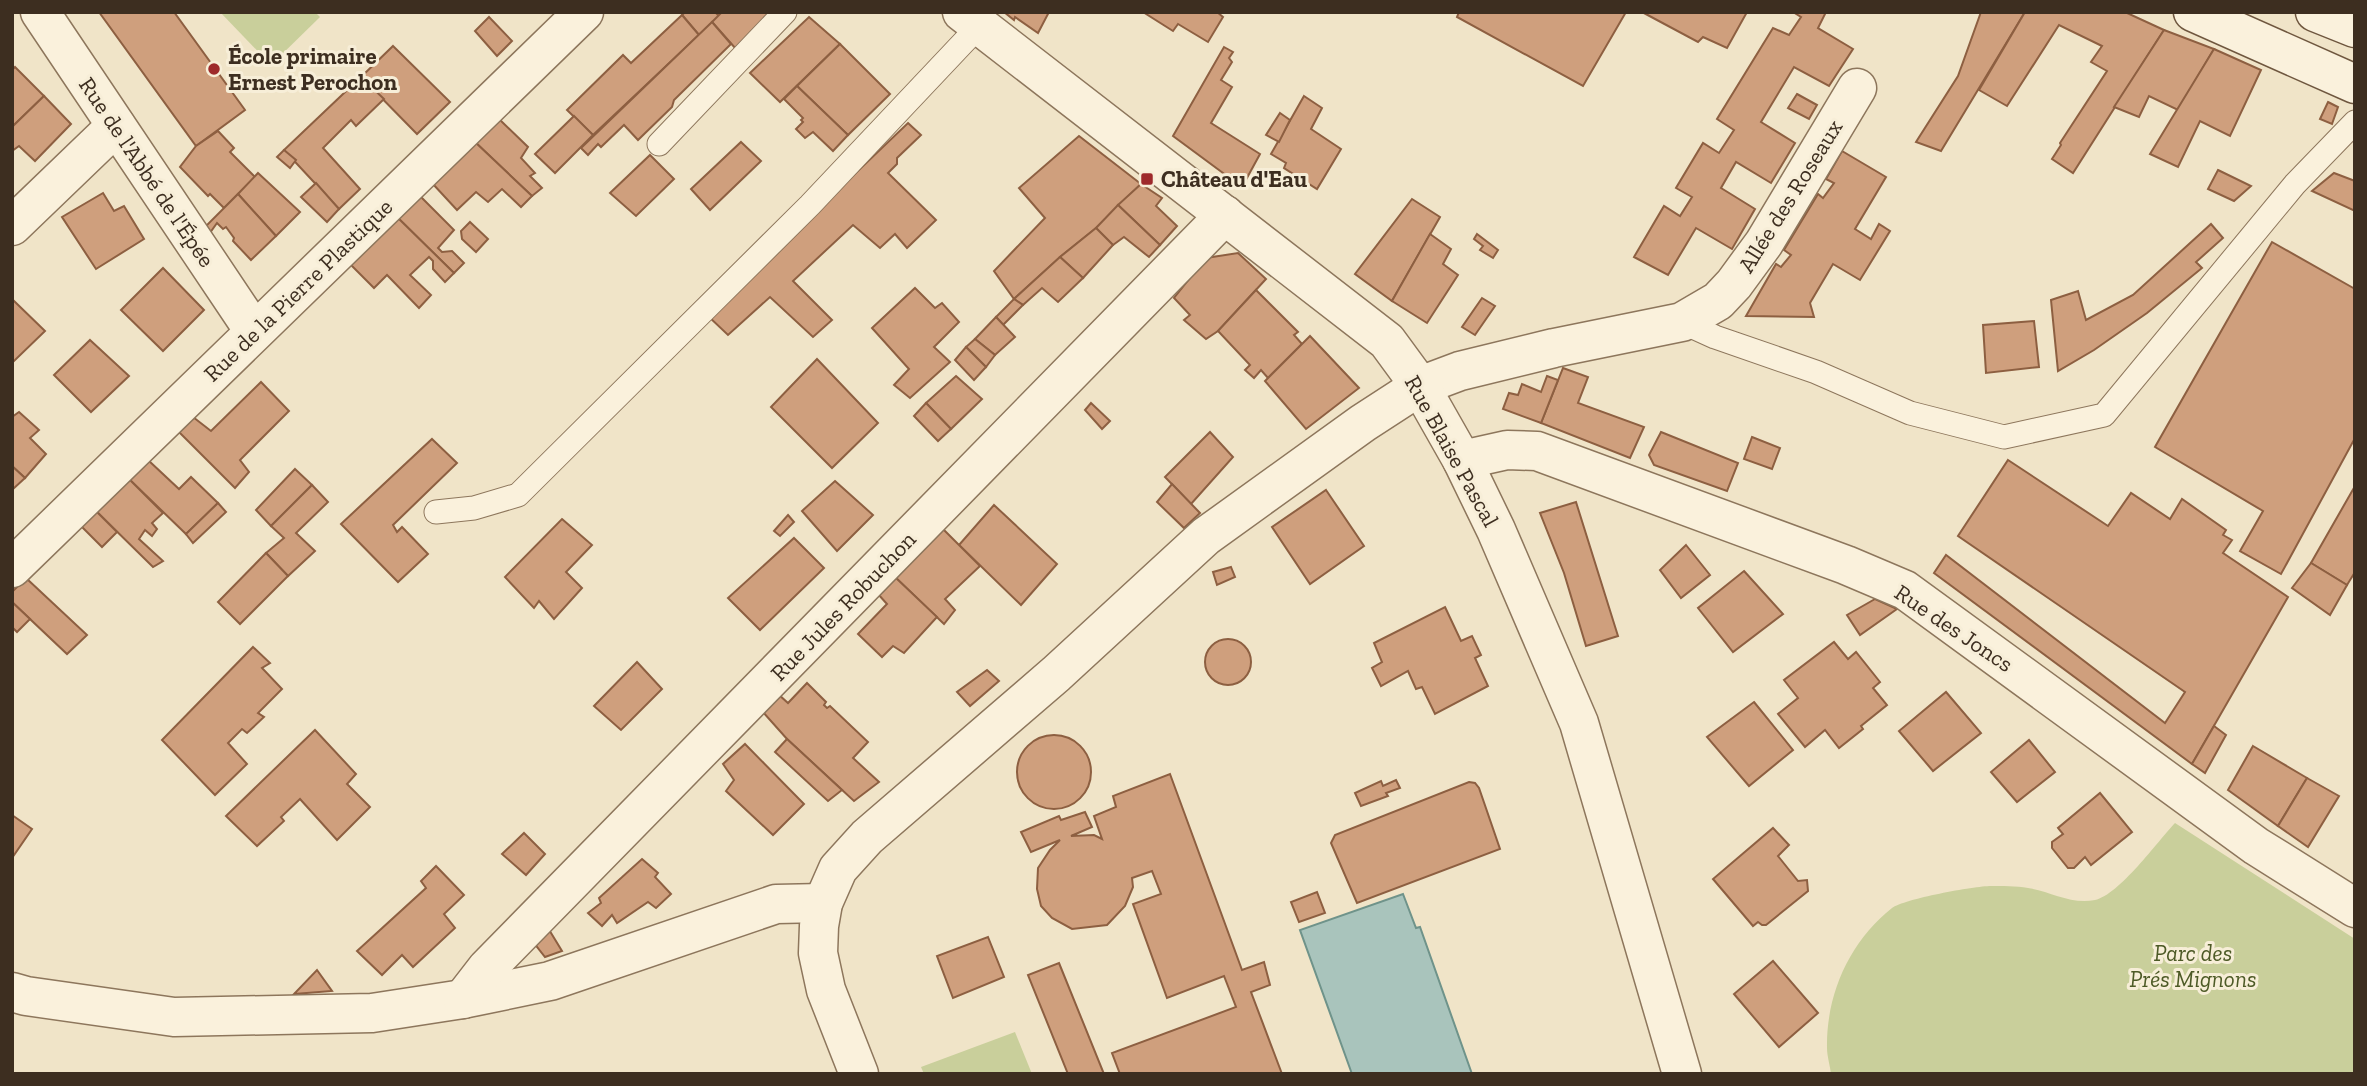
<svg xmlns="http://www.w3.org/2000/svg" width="2367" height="1086" font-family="'Zilla Slab',serif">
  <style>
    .green { fill: #c9cf9b }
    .water { fill: #a9c4bc; stroke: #6f938a; stroke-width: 2 }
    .building { fill: #cf9f7d; stroke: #8d5f41; stroke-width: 2 }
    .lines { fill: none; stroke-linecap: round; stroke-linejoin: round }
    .service-casing { stroke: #8d765c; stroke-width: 25 }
    .minor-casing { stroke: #8d765c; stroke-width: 41 }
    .tertiary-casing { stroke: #8d765c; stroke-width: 41 }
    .secondary-casing { stroke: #6f573f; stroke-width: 41 }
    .service { stroke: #faf1dc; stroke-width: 23 }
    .minor { stroke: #faf1dc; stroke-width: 38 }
    .tertiary { stroke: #faf1dc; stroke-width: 38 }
    .secondary { stroke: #faf1dc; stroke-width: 38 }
    .poi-dot { fill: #9e2a2b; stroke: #f7eed8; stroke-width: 2.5 }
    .labels { text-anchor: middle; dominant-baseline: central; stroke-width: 6; stroke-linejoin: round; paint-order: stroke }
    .poi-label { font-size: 23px; font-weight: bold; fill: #3d2e20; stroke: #f7eed8; text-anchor: start }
    .street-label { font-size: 23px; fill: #3d2e20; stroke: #f7eed8 }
    .park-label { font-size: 23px; font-style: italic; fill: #4d5a26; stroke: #f7eed8 }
  </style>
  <rect width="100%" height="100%" fill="#f0e4c8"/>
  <g class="green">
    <path d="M220,12H315L320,17L271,65Z"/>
    <path d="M2175,823L2355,939V1074H1831C1830,1065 1827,1056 1827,1048C1826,994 1850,941 1892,908C1904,899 1974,886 1991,886C2002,886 2016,886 2028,888C2050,891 2071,905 2095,900C2119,895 2158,841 2175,823Z"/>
    <path d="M1015,1032L1032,1074H924L921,1067Z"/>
  </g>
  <path class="water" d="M1403,894L1416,928L1420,927L1472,1074H1352L1300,930Z"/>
  <g class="building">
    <path d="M99,12H174L245,110L196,146Z"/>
    <path d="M685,12H715L719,16L699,35L682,15Z"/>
    <path d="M722,12H769L772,15L736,49L712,22Z"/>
    <path d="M1004,12H1049L1038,33L1015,17L1014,20Z"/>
    <path d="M1143,12H1217L1223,17L1208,42L1178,24L1173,31Z"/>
    <path d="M1459,12H1626L1583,86L1457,17Z"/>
    <path d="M1642,12H1747L1727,48L1703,37L1698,42Z"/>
    <path d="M1793,12H1826L1818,28L1853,49L1829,86L1794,67L1761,122L1795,143L1771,183L1736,162L1721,188L1755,209L1732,249L1696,228L1668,275L1634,257L1664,206L1680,216L1692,197L1676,188L1703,143L1719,153L1734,130L1717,119L1773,28L1789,35L1801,17Z"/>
    <path d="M1981,12H2025L1941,151L1916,142L1958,76Z"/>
    <path d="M2025,12H2125L2164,30L2073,173L2052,159L2061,145L2060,143L2107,71L2091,62L2102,46L2059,25L2007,106L1979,90Z"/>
    <path d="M682,15L699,35L593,135L567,110L623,55L631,63Z"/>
    <path d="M489,17L512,41L497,56L475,31Z"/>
    <path d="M809,17L840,44L780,102L750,73Z"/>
    <path d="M712,22L731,44L674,100L672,107L638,140L624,125L601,147L598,144L588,155L581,148Z"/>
    <path d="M2164,30L2214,49L2178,110L2149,96L2139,117L2114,107Z"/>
    <path d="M840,44L890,94L848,135L797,86Z"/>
    <path d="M393,46L450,102L417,134L361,77Z"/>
    <path d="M1224,47L1233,52L1229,58L1232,62L1221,80L1232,87L1211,123L1260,154L1242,187L1173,136Z"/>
    <path d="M2214,49L2261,70L2230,136L2200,121L2178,167L2150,154Z"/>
    <path d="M15,67L44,96L12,127V70Z"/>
    <path d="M361,77L384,99L356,126L351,120L323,148L360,189L339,209L284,150Z"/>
    <path d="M797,86L848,135L833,151L813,132L805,138L796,129L803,122L801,120L803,118L784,99Z"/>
    <path d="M1797,94L1817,105L1809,119L1788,108Z"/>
    <path d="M44,96L71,124L35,161L19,146L12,151V127Z"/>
    <path d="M1304,96L1322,108L1311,129L1341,149L1317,189L1284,168L1286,163L1271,154Z"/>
    <path d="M2328,102L2338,107L2332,124L2320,119Z"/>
    <path d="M1280,113L1290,120L1279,142L1266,135Z"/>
    <path d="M574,116L593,135L555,173L535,154Z"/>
    <path d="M498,118L528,147L521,158L535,173L530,176L542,188L532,196L475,142Z"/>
    <path d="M908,123L921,135L897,158V164L888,173L936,220L907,248L895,234L880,248L853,225L793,281L832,320L813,337L770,297L728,335L707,315Z"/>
    <path d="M218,131L234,148L230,152L255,177L224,208L210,194L208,196L180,167L196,146Z"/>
    <path d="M1079,136L1141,184L1096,228L1060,257L1014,299L994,271L1045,218L1019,188Z"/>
    <path d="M475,142L532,196L521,207L502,189L488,202L476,192L457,210L432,183Z"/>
    <path d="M741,142L761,161L710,210L691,189Z"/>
    <path d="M284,150L296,160L290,168L277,157Z"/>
    <path d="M1842,151L1886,177L1855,229L1871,239L1879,224L1890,231L1860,280L1833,264L1810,303L1814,317L1746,316L1776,264L1781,267L1791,255L1784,250L1818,194L1823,198L1834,183L1826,179Z"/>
    <path d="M650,155L674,179L636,216L610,193Z"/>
    <path d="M2218,170L2251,186L2234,201L2208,189Z"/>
    <path d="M258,173L300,212L276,236L238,194Z"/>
    <path d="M2334,173L2355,181V211L2312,191Z"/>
    <path d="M316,183L339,209L327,222L301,197Z"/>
    <path d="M1141,184L1162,198L1156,206L1177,226L1160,245L1118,205Z"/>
    <path d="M103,193L114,211L124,206L144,239L96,269L62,217Z"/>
    <path d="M238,194L276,236L251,260L233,241L234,238L226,227L223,229L217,223L207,237L202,230Z"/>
    <path d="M419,195L454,230L438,248L442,252L452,251L464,263L454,273L397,217Z"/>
    <path d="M1412,199L1440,217L1392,301L1355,274Z"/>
    <path d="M1118,205L1160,245L1149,257L1124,237L1113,245L1096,228Z"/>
    <path d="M397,217L454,273L445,282L433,269V261L429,257L410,275L431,295L419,308L387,275L374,288L350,264Z"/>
    <path d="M470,222L488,239L476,252L462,239L461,231Z"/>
    <path d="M2211,224L2223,238L2196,262L2202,268L2147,313L2094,350L2058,371L2051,300L2078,291L2086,320L2133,295Z"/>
    <path d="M1096,228L1113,245L1083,278L1060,257Z"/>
    <path d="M1430,234L1451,249L1443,264L1458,275L1427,323L1392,301Z"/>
    <path d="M1477,234L1498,250L1493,258L1480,250L1483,246L1474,239Z"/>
    <path d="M2272,242L2355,289V438L2281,574L2240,551L2263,511L2155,447Z"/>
    <path d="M1238,253L1266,279L1218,331L1206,339L1184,320L1190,315L1174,298L1206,258Z"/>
    <path d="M1060,257L1083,278L1058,302L1042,288L1023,305L1014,299Z"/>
    <path d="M163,268L204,310L163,351L121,310Z"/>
    <path d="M915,288L935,308L942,303L959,322L934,347L950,362L910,398L894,385L909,369L872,328Z"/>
    <path d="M1256,290L1298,332L1294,335L1302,344L1268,378L1261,370L1254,378L1245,370L1250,365L1218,331Z"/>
    <path d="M1482,298L1495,306L1475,335L1462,327Z"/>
    <path d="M12,299L45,331L12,363Z"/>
    <path d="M1014,299L1023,305L1003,325L996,317Z"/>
    <path d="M996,317L1015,337L995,355L975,339Z"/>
    <path d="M2034,321L2039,367L1986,373L1983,325Z"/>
    <path d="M1310,336L1359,388L1306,429L1265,381Z"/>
    <path d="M975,339L995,355L986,367L966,347Z"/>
    <path d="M90,340L129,376L91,412L54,375Z"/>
    <path d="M966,347L986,367L974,380L955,360Z"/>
    <path d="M817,359L878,423L832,468L771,407Z"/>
    <path d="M1563,368L1588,377L1578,403L1644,427L1630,458L1541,423Z"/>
    <path d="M956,376L982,399L951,429L926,403Z"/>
    <path d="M1547,376L1558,380L1541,423L1503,409L1509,393L1518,395L1522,384L1541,392Z"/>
    <path d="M261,382L289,411L240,460L249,472L235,488L178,431L193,417L211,431Z"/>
    <path d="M926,403L951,429L938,441L914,416Z"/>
    <path d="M1091,403L1110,421L1102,429L1085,410Z"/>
    <path d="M19,412L39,430L30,438L46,454L25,478L12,466V417Z"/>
    <path d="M1210,432L1233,457L1191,504L1165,477Z"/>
    <path d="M1661,432L1738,463L1727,491L1654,465L1649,455Z"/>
    <path d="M1752,437L1780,448L1772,469L1744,459Z"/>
    <path d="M432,439L457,463L393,525L397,532L402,527L428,554L398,582L341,524Z"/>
    <path d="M148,460L179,489L191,477L218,503L186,534L129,479Z"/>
    <path d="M2008,460L2108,526L2131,493L2170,519L2182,499L2226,530L2223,535L2232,540L2223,553L2288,597L2192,764L1934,573L1946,555L2165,723L2185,692L1958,536Z"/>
    <path d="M12,466L25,478L12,490Z"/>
    <path d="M295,469L312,485L271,526L256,510Z"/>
    <path d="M129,479L163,513L152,523L157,529L152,536L145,530L139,539L163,561L153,567L95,510Z"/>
    <path d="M835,481L873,515L837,551L802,511Z"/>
    <path d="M1172,484L1200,513L1184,528L1157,502Z"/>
    <path d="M312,485L328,502L296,533L315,551L288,576L266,553L284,538L271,526Z"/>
    <path d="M2355,486V572L2347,585L2311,563Z"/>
    <path d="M1326,490L1364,546L1310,584L1272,527Z"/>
    <path d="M1576,502L1618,636L1586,646L1564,573L1540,513Z"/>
    <path d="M218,503L226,512L193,543L186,534Z"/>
    <path d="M994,505L1057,564L1021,605L959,545Z"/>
    <path d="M95,510L117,532L102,547L80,525Z"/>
    <path d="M788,515L794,522L780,536L774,531Z"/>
    <path d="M562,519L592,545L566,572L582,588L554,619L539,601L534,608L505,577Z"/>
    <path d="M942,528L980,566L945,599L955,610L944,624L896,578Z"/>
    <path d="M794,538L824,568L760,630L728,598Z"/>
    <path d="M1686,545L1710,575L1681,598L1660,570Z"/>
    <path d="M266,553L288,576L240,624L218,602Z"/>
    <path d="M2311,563L2347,585L2330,615L2292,588Z"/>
    <path d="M1231,567L1235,577L1217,585L1213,572Z"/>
    <path d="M1744,571L1783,614L1733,652L1698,608Z"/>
    <path d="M26,578L87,635L67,654L12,602V592Z"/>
    <path d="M896,578L937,617L904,653L893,646L882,657L858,634L887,604L878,594Z"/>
    <path d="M1875,599L1897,609L1860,635L1847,615Z"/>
    <path d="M12,602L30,619L17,632L12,627Z"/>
    <path d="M1445,607L1461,641L1472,636L1481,655L1475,658L1488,686L1435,714L1422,687L1416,689L1408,671L1381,686L1372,668L1382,662L1374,643Z"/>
    <circle cx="1228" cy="662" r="23"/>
    <path d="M1834,642L1848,659L1856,652L1880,682L1873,688L1887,705L1861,726L1863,729L1839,748L1825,730L1805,747L1778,714L1798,698L1784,680Z"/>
    <path d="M253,647L270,663L262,668L282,689L258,713L264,717L247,733L242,729L228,743L247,764L215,795L162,740Z"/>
    <path d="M637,662L662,689L621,730L594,706Z"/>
    <path d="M987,670L999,681L970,706L957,692Z"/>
    <path d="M807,683L826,702L824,705L827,708L830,706L868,742L853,758L879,782L854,801L787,739L762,711L778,694L788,703Z"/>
    <path d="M1946,692L1981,733L1933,771L1899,731Z"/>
    <path d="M1754,702L1793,750L1749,786L1707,737Z"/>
    <path d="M2214,726L2226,735L2205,773L2192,764Z"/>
    <path d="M315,730L356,774L347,784L370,807L337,840L300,799L281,817L284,821L257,846L226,816Z"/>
    <circle cx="1054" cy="772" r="37"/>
    <path d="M787,739L842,790L828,801L775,752Z"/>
    <path d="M2029,740L2055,772L2017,802L1991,772Z"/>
    <path d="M745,744L804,804L773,835L726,791L734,780L723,764Z"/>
    <path d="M2253,746L2307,778L2278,826L2228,790Z"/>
    <path d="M1170,774L1242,970L1264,962L1270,985L1251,992L1282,1074H1120L1112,1053L1236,1007L1224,976L1167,998L1133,904L1161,894L1152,871L1132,878L1133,887L1125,906L1107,925L1072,929L1052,918L1041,906L1037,889L1038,868L1050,850L1060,840L1031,852L1021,832L1059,816L1061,820L1085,812L1092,827L1071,836L1094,835L1102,839L1094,816L1116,807L1113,796Z"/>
    <path d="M2307,778L2339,796L2308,847L2278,826Z"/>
    <path d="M1396,780L1400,788L1386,793L1388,796L1361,806L1355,793L1381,781L1383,786Z"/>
    <path d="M1469,782L1475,783L1479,788L1500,849L1357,903L1331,843L1335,835Z"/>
    <path d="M2100,793L2132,832L2091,865L2085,857L2074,868H2068L2052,848V842L2063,834L2058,828Z"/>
    <path d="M12,815L32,829L12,858Z"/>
    <path d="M1773,828L1789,845L1778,856L1798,881L1807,880L1808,891L1766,925H1762L1758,922L1753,926L1713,879Z"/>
    <path d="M524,833L545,854L526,875L502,854Z"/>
    <path d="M642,859L658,873L655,877L671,894L656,908L648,902L617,923L612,915L602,926L588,913L601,903L599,898Z"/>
    <path d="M436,866L464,895L444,914L455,928L413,967L402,955L382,975L357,951L426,888L421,881Z"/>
    <path d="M1317,892L1325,913L1299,922L1291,902Z"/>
    <path d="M548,928L562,951L545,957L534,943Z"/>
    <path d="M988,937L1004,977L953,998L937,956Z"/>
    <path d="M1773,961L1818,1013L1779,1047L1734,994Z"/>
    <path d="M1059,963L1104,1074H1068L1028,975Z"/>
    <path d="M317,970L332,991L294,994Z"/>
  </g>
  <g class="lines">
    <g class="service-casing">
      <g id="service">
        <path d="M659,144L785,12"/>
        <path d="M1682,322L1715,337L1816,372L1910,413L2004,437L2104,415L2295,184L2355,122"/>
        <path d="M436,512L474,508L518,495L810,205L979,26"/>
      </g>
    </g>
    <g class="minor-casing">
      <g id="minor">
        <path d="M40,12L254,331"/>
        <path d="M12,226L116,126"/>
        <path d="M12,568L584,12"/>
        <path d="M12,992L26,996L174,1017L372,1013L463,999L550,981L776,904L823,903"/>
        <path d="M463,999L487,968L1225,215"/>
        <path d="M859,1074L826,990L818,953L819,926L823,903L838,869L867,837L1056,674L1206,536L1363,423L1420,386L1460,371L1554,348L1682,322L1718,301L1734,284L1764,243L1857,88"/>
      </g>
    </g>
    <g class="tertiary-casing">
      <g id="tertiary">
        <path d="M962,12L1387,341L1420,386L1462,460L1496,530L1579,723L1682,1074"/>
        <path d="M1462,460L1507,450L1537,451L1846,565L1905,590L2256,846L2355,908"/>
      </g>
    </g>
    <g class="secondary-casing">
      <g id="secondary">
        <path d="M2193,12L2355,84"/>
        <path d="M2315,12L2355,28"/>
      </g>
    </g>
    <use href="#service" class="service"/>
    <use href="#minor" class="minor"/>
    <use href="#tertiary" class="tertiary"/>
    <use href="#secondary" class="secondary"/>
  </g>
  <g class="poi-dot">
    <circle cx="214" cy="69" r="7"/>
    <rect x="1140" y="172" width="14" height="14" rx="3.5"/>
  </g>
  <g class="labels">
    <g class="poi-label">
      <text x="228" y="56">École primaire<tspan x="228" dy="26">Ernest Perochon</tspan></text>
      <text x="1161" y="179">Château d'Eau</text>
    </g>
    <g class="street-label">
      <text transform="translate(147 172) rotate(56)">Rue de l'Abbé de l'Épée</text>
      <text transform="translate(1790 196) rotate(-58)">Allée des Roseaux</text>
      <text transform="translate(298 290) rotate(-44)">Rue de la Pierre Plastique</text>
      <text transform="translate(1452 451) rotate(61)">Rue Blaise Pascal</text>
      <text transform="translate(843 606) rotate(-46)">Rue Jules Robuchon</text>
      <text transform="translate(1954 628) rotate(34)">Rue des Joncs</text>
    </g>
    <g class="park-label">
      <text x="2193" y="953">Parc des<tspan x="2193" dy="26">Prés Mignons</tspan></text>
    </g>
  </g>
  <rect width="2367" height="1086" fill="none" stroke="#3d2e20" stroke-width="28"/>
</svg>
